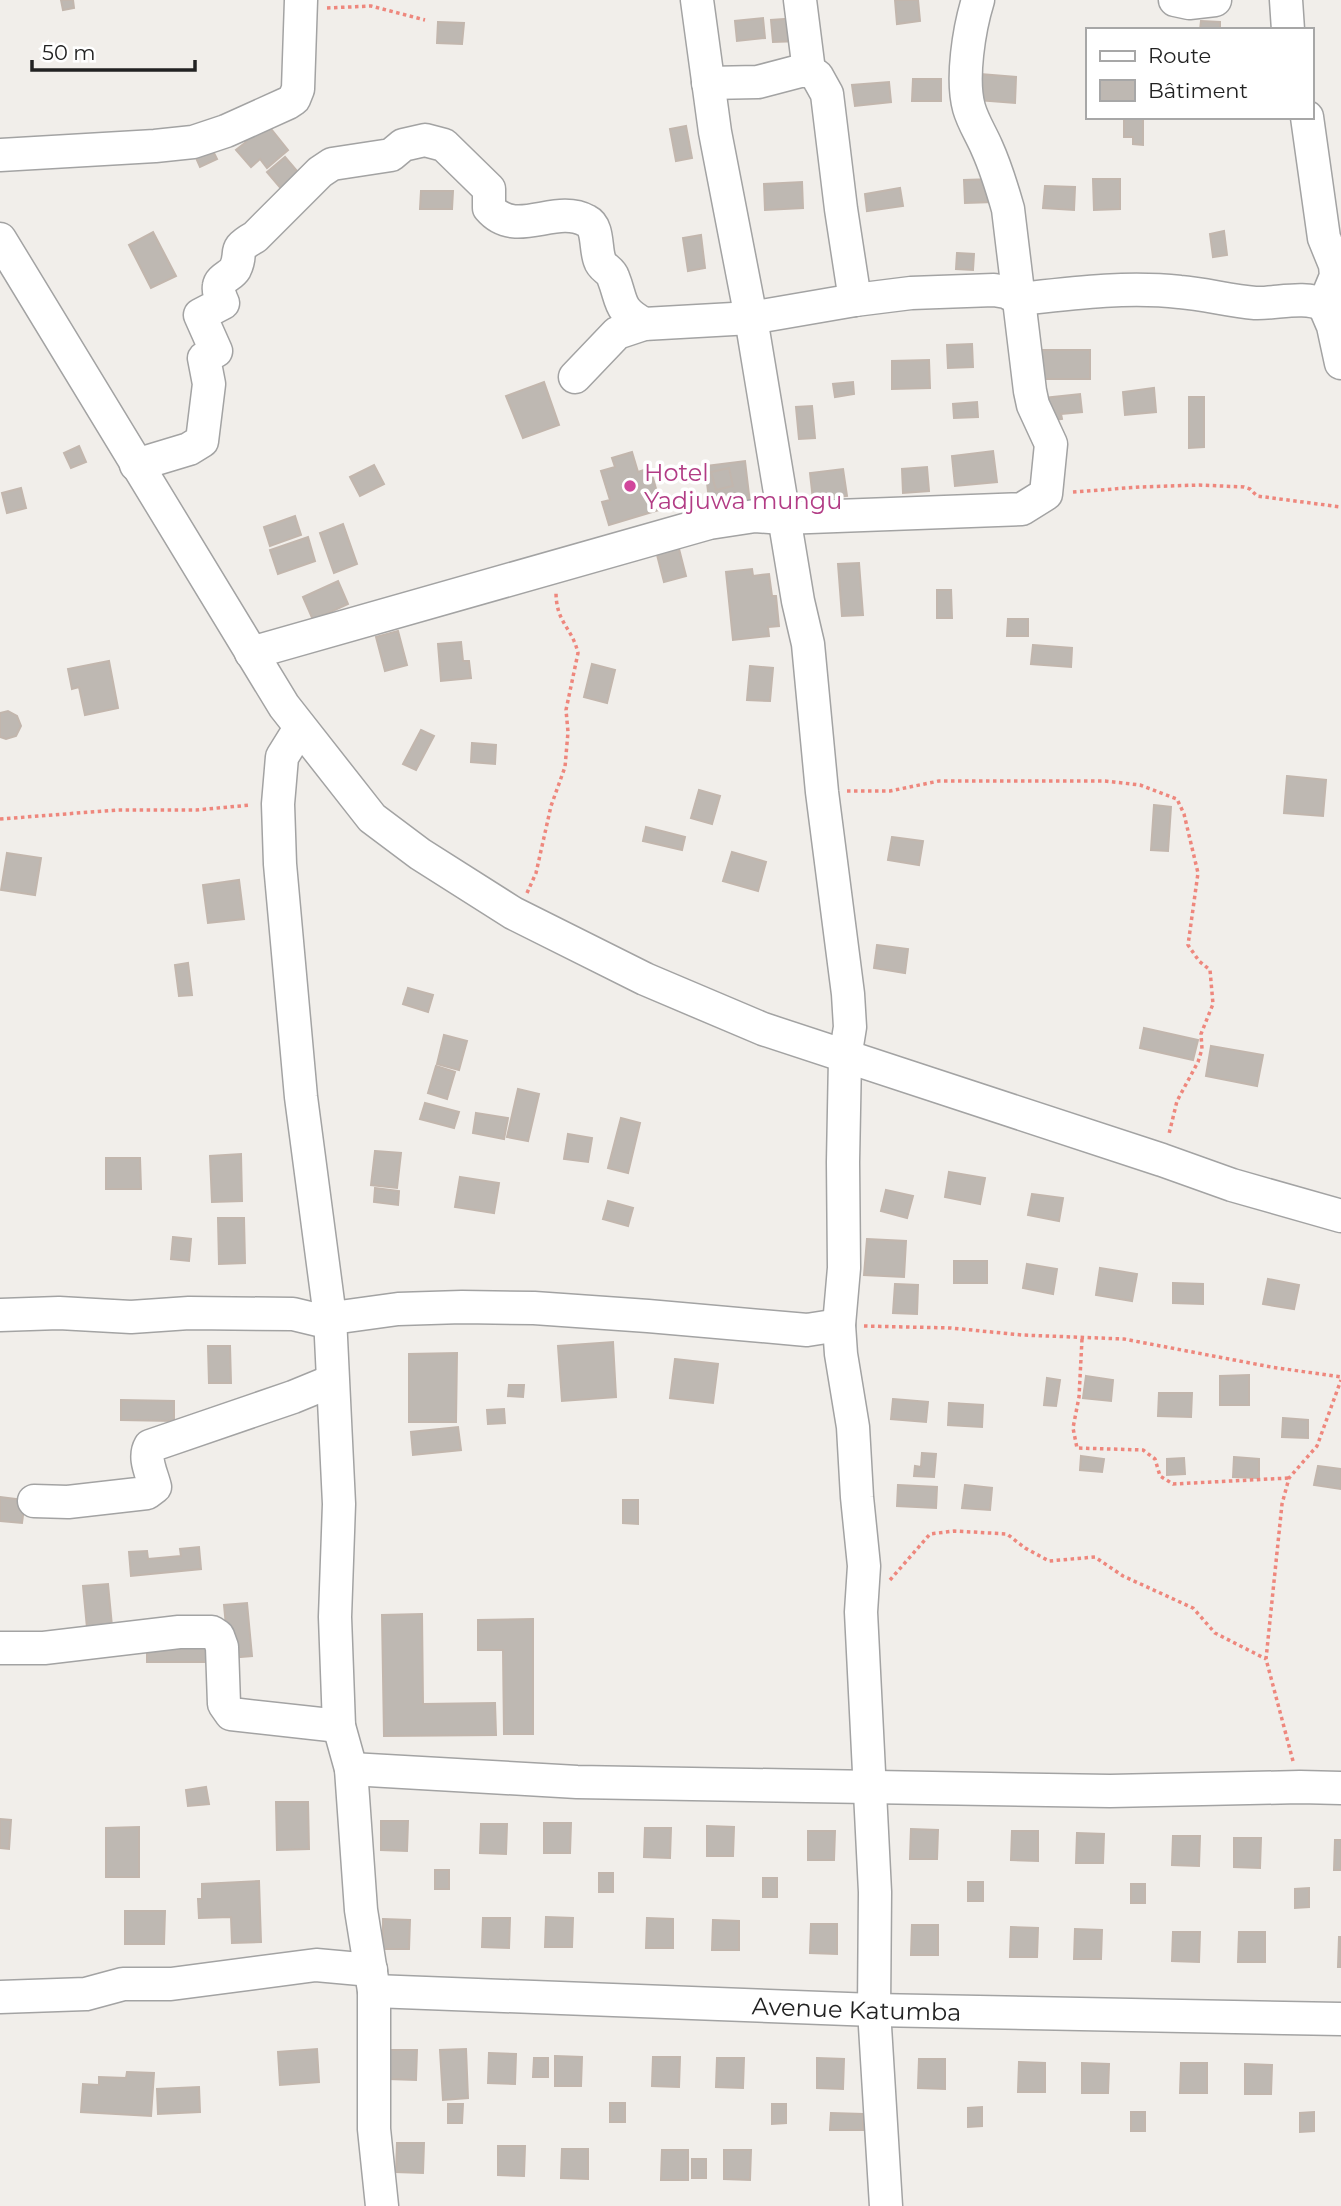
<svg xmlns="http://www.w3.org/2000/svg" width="1341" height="2206" font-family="Montserrat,sans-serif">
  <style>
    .building { fill: #beb8b2; stroke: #c2b6ad; stroke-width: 2 }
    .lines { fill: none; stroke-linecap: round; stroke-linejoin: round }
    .minor-casing { stroke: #a3a3a3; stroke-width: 35 }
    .path { stroke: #ee877d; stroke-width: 3.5; stroke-dasharray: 3.5 3.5; stroke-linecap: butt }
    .minor { stroke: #fff; stroke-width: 32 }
    .hotel-dot { fill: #d1479c; stroke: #fff; stroke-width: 2.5 }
    .labels { text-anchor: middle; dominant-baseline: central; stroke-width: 7; stroke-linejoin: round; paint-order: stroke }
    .hotel-label { font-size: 24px; fill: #b23c85; stroke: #fff; text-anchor: start }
    .street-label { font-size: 24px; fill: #222; stroke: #fff }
  </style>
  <rect width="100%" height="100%" fill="#f1eeea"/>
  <g class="building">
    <path d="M61,0H73L74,8L63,10Z"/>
    <path d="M895,0H918L920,21L897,24Z"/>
    <path d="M763,18L765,38L737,41L735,21Z"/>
    <path d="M798,18L800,41L773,42L771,20Z"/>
    <path d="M1201,21L1220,22V30H1200Z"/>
    <path d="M438,22L464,23L462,44L437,43Z"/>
    <path d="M980,74L1016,77L1015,103L978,100Z"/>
    <path d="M913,79H941V101H912Z"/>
    <path d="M889,82L891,102L855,106L852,85Z"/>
    <path d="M1124,117H1143V145L1133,144V137H1124Z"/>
    <path d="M264,120L288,150L267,168L260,159L251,167L236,150L246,142L242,138Z"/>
    <path d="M686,126L692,158L676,161L670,129Z"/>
    <path d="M209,143L217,159L200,167L193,151Z"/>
    <path d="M285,157L302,177L284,192L267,172Z"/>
    <path d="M993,179L994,202L965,203L964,180Z"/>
    <path d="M1093,179H1120V209L1094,210Z"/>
    <path d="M802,182L803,208L765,210L764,184Z"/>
    <path d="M1045,186L1075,187L1074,210L1043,208Z"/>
    <path d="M900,188L903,206L867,211L865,194Z"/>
    <path d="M421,191H453L452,209H420Z"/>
    <path d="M1224,231L1227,255L1213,257L1210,234Z"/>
    <path d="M153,232L176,276L151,288L129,245Z"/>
    <path d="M701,235L705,268L688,271L683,238Z"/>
    <path d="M957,253L974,254L973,270L956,269Z"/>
    <path d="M972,344L973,367L948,368L947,345Z"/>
    <rect x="1032" y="350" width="58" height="29"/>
    <path d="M929,360L930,388L892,389V361Z"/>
    <path d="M544,382L559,425L523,438L506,396Z"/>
    <path d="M853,382L854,394L835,397L833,384Z"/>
    <path d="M1154,388L1156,412L1125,415L1123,392Z"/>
    <path d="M1080,394L1082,412L1061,414L1062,419L1047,421L1044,398Z"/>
    <path d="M1189,397H1204V447L1189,448Z"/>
    <path d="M977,402L978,417L954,418L953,404Z"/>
    <path d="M812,406L815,438L799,439L796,407Z"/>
    <path d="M79,446L86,462L71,468L64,453Z"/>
    <path d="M993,451L997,482L955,486L952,456Z"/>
    <path d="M632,452L638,472L650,468L662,509L609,525L602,502L610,500L601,471L615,467L612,458Z"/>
    <path d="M745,461L750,503L710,508L705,466Z"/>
    <path d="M374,465L384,484L360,496L350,477Z"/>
    <path d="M927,467L929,491L903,493L902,469Z"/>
    <path d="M729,468L733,486L716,490L711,472Z"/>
    <path d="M843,469L847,496L813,500L810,473Z"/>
    <path d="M21,488L26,508L7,513L2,493Z"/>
    <path d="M295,516L301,535L270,546L264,527Z"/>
    <path d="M343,524L357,564L334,573L320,533Z"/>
    <path d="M308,537L315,561L278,574L270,550Z"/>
    <path d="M678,545L686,576L664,582L656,551Z"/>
    <path d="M859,563L863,615L842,616L838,564Z"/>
    <path d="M752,569L753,576L769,574L772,596H776L779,626L768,627L769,636L733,640L726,572Z"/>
    <path d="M338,581L348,604L313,620L303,597Z"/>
    <path d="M937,590H951L952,618H937Z"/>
    <path d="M1008,619H1028V636H1007Z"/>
    <path d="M398,631L407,665L385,671L376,637Z"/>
    <path d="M461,642L463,661H469L471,678L441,681L438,644Z"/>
    <path d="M1033,645L1072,648L1071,667L1031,664Z"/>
    <path d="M109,661L118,708L85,715L79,687L72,689L68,669Z"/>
    <path d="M592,664L615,670L607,703L584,697Z"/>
    <path d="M750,666L773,668L770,701L747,700Z"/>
    <path d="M8,711L17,716L21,726L16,736L6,739L0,737V713Z"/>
    <path d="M421,730L434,736L416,770L403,764Z"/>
    <path d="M472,743L496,745L495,764L471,762Z"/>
    <path d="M1287,776L1326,780L1323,816L1284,813Z"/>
    <path d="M699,790L720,796L712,824L691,818Z"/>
    <path d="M1154,805L1171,807L1168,851L1151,850Z"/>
    <path d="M646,827L685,837L682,850L643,841Z"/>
    <path d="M892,837L923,841L919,865L888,860Z"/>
    <path d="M732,852L766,862L758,891L723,881Z"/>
    <path d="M7,853L41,858L35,895L1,890Z"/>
    <path d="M239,880L244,919L208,923L203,885Z"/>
    <path d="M877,945L908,949L905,973L874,968Z"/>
    <path d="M188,963L192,995L179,996L175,965Z"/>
    <path d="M408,988L433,995L428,1012L403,1004Z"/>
    <path d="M1144,1028L1198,1040L1193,1060L1140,1048Z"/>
    <path d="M444,1035L467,1041L459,1070L437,1064Z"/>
    <path d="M1211,1046L1263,1055L1257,1086L1206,1076Z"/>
    <path d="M436,1066L455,1072L447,1099L428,1093Z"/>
    <path d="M518,1089L539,1094L528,1141L507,1137Z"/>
    <path d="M425,1103L459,1112L454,1128L420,1119Z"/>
    <path d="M476,1113L508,1118L504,1139L473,1133Z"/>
    <path d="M621,1118L640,1123L628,1173L608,1168Z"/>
    <path d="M568,1134L592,1138L588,1162L564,1159Z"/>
    <path d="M375,1151L401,1153L397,1188L371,1185Z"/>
    <path d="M241,1154L242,1201L212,1202L210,1156Z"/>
    <path d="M106,1158H140L141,1189H106Z"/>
    <path d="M949,1172L985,1178L980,1204L945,1197Z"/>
    <path d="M460,1177L499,1183L494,1213L455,1207Z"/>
    <path d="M375,1188L399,1191L398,1205L374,1202Z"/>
    <path d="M886,1190L913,1196L907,1218L881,1211Z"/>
    <path d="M1032,1194L1063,1198L1059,1221L1028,1215Z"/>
    <path d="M608,1201L633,1208L628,1226L603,1219Z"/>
    <path d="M218,1218H244L245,1263L219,1264Z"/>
    <path d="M173,1237L191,1239L189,1261L171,1259Z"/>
    <path d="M867,1239L906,1241L904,1277L864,1275Z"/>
    <rect x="954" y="1261" width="33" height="22"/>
    <path d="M1027,1264L1057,1269L1053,1294L1023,1288Z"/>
    <path d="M1100,1268L1137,1274L1132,1301L1096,1295Z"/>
    <path d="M1268,1279L1299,1285L1294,1309L1263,1304Z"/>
    <path d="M1173,1283L1203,1284V1304L1173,1303Z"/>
    <path d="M895,1284L918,1285L917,1314L893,1313Z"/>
    <path d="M613,1342L616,1397L562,1401L558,1346Z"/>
    <path d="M208,1346H230L231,1383H209Z"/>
    <path d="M457,1353L456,1422H409V1354Z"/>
    <path d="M675,1359L718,1364L713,1403L670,1398Z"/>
    <path d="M1249,1375V1405H1220V1376Z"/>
    <path d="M1086,1376L1113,1380L1111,1401L1083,1398Z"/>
    <path d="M1047,1378L1060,1380L1056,1406L1044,1405Z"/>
    <path d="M509,1385H524L523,1397L508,1396Z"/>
    <path d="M1159,1393H1192L1191,1417L1158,1416Z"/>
    <path d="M893,1399L928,1402L926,1422L891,1419Z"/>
    <path d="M121,1400L174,1401V1421L121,1420Z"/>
    <path d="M949,1403L983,1405L982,1427L948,1425Z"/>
    <path d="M504,1409L505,1423L488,1424L487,1410Z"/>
    <path d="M1283,1418L1308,1420V1438L1282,1437Z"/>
    <path d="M458,1427L461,1450L413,1455L411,1432Z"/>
    <path d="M922,1453L936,1454L934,1477L914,1476L915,1466L921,1467Z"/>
    <path d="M1081,1456L1104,1459L1102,1472L1080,1470Z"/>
    <path d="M1234,1457L1259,1459V1478L1233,1477Z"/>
    <path d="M1184,1458L1185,1474L1167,1475V1459Z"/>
    <path d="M1318,1466L1341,1469V1489L1314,1485Z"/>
    <path d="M898,1485L937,1487L936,1508L897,1506Z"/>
    <path d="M965,1485L992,1488L990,1510L962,1508Z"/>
    <path d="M0,1497L25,1500L22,1523L0,1521Z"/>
    <path d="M623,1500H638V1524L623,1523Z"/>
    <path d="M199,1547L201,1569L131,1576L129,1552L147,1551L148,1559L181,1556L180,1549Z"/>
    <path d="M108,1584L112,1626L87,1628L83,1586Z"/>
    <path d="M247,1603L252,1656L229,1658L224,1605Z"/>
    <path d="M422,1614L423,1704L495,1703L496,1735L384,1736L382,1615Z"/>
    <path d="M533,1619V1734H504L503,1650H478V1620Z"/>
    <rect x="147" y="1644" width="69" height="18"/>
    <path d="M206,1787L209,1804L188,1806L186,1790Z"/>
    <path d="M276,1802H308L309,1849L277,1850Z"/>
    <path d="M0,1819L11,1820L9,1849L0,1848Z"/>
    <path d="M381,1821H408L407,1851L381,1850Z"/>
    <path d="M544,1823H571L570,1853H544Z"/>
    <path d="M481,1824H507L506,1854L480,1853Z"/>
    <path d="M707,1826L734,1827L733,1856H707Z"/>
    <path d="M139,1827V1877H106V1828Z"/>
    <path d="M645,1828H671L670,1858L644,1857Z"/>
    <path d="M911,1829L938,1830L937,1859H910Z"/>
    <path d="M808,1831H835L834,1860H808Z"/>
    <path d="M1012,1831H1038V1861L1011,1860Z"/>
    <path d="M1077,1833L1104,1834L1103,1863H1076Z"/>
    <path d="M1173,1836H1200L1199,1866L1172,1865Z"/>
    <path d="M1234,1838H1261L1260,1868L1234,1867Z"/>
    <path d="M1335,1840H1341V1870H1334Z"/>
    <rect x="435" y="1870" width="14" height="19"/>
    <rect x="599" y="1873" width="14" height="19"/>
    <rect x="763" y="1878" width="14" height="19"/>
    <path d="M259,1881L261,1942L232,1943L231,1917L199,1918L198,1899H202V1884Z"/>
    <rect x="968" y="1882" width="15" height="19"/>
    <rect x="1131" y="1884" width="14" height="19"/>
    <path d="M1309,1888V1907L1295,1908V1889Z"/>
    <path d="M125,1911H165L164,1944H125Z"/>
    <path d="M546,1917L573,1918L572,1947H545Z"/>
    <path d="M483,1918H510L509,1948L482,1947Z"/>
    <path d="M647,1918L673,1919V1948H646Z"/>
    <path d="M383,1919L410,1920L409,1949H383Z"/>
    <path d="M713,1920L739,1921V1950H712Z"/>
    <path d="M811,1924H837V1954L810,1953Z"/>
    <path d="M912,1925H938V1955H911Z"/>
    <path d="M1011,1927L1038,1928L1037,1957H1010Z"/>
    <path d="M1075,1929L1102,1930L1101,1959H1074Z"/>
    <path d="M1173,1932H1200L1199,1962L1172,1961Z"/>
    <path d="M1239,1932H1265V1962H1238Z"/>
    <path d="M1339,1937H1341V1967H1338Z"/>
    <path d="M317,2049L319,2082L280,2085L278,2052Z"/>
    <path d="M466,2049L468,2098L443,2100L440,2050Z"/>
    <path d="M390,2050H417L416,2080L389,2079Z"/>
    <path d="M489,2053L516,2054L515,2084L488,2083Z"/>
    <path d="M555,2056L582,2057L581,2086H555Z"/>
    <path d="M653,2057H680L679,2087L652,2086Z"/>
    <path d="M534,2058H548V2077H533Z"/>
    <path d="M717,2058H744L743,2088L716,2087Z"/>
    <path d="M817,2058L844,2059L843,2089L817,2088Z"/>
    <path d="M919,2059H945V2089L918,2088Z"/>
    <path d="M1019,2062L1045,2063V2092H1018Z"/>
    <path d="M1082,2063L1109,2064L1108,2093H1082Z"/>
    <path d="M1181,2063H1207V2093H1180Z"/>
    <path d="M1245,2064L1272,2065L1271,2094H1245Z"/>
    <path d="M127,2072L154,2073L151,2116L81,2112L83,2084L99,2085V2077L126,2078Z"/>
    <path d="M199,2087L200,2112L158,2114L157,2089Z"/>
    <rect x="610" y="2103" width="15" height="19"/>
    <path d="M448,2104H463L462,2123H448Z"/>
    <path d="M772,2104H786V2123L772,2124Z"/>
    <path d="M982,2107V2126L968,2127V2108Z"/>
    <rect x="1131" y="2112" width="14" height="19"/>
    <path d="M1314,2112V2131L1300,2132V2113Z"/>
    <path d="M831,2113L863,2114V2130H830Z"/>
    <path d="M397,2143H424L423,2173L396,2172Z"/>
    <path d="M498,2146H525L524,2176L498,2175Z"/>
    <path d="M562,2149H588V2179L561,2178Z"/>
    <path d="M662,2150H688V2180H661Z"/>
    <path d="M724,2150H751L750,2180L724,2179Z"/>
    <rect x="692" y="2159" width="14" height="19"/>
  </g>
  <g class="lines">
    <g class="minor-casing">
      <g id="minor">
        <path d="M697,0L715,132L751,318L798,601L808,644L822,792L848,994L850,1027L845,1058L843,1162L844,1268L839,1325L841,1354L853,1427L857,1497L864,1566L861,1612L875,1892L874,2010L886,2206"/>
        <path d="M800,0L809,71"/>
        <path d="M1175,0L1189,3L1215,0"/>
        <path d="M1286,0L1288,30"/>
        <path d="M708,83L758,82L800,71H809L817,76L827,94L841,209L855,300"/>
        <path d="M1307,117L1324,238L1335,265L1336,276L1324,305L1333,326L1341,363"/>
        <path d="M0,155L155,146L193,142L226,131L288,103L294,99L298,89L301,0"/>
        <path d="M0,239L284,706L372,818L420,854L513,913L645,979L763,1029L1162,1160L1232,1185L1341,1216"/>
        <path d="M575,377L617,333L644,324L751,318L855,300L911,293L994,290L1006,292L1020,299C1073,293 1127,286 1180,292C1205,294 1230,301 1255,303C1276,304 1304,295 1324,305"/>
        <path d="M136,465L189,449L202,441L209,384L204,358L216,351L200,315L223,303C221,299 218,291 219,286C220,278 231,276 235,269C244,251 230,251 255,237L320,172L332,164L391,155L403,145L425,140L444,145L489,189V208C516,240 555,203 587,221C599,227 595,250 600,261C602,268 611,270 613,277C623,302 617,309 644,324"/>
        <path d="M251,653L709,523L755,516L783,518L1022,509L1046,494L1051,444L1033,405L1030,391L1008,209C1002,188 996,168 987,148C981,134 973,122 969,108C961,79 969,29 978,0"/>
        <path d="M300,728L282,757L278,804L280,864L301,1097L330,1317L339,1504L335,1617L339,1726L351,1769L361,1910L374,1991V2129L382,2206"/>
        <path d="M0,1315L59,1313L131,1317L189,1313L293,1314L318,1320L398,1309L462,1307L534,1308L648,1316L807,1330L839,1325"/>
        <path d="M34,1501L68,1502L147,1493L155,1487C152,1474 143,1458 150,1446L293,1397L332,1381"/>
        <path d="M0,1648H44L179,1632H212L218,1636L222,1647L224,1704L231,1714L339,1726"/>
        <path d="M351,1769L577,1782L1110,1791L1300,1787L1341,1788"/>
        <path id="s1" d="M374,1991L874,2010L1341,2019"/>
        <path d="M0,1997L86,1994L123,1984H171L316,1965L371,1970"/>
      </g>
    </g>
    <g class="path">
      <path d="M327,8L371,6L425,20"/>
      <path d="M1073,492L1140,487L1199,485L1244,487L1250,489L1257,496L1341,507"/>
      <path d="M847,791H890L939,781H1105L1140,785L1177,799L1184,814L1198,873L1188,945L1199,961L1210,970L1213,1004L1201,1034L1202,1049L1198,1062L1177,1101L1169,1134"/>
      <path d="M0,819L117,810H196L251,805"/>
      <path d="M527,893L536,873L551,806L565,767L568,732L566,710L578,653C572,627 556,623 556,592"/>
      <path d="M864,1326L951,1328L1022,1335L1124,1339L1271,1367L1341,1377"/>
      <path d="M1082,1339L1079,1397L1073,1428L1077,1448L1143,1450L1155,1459L1160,1476L1173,1484L1289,1478"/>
      <path d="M890,1580L930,1534L954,1531L1007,1534L1025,1548L1049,1561L1095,1557L1123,1576L1193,1608L1215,1633L1266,1659"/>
      <path d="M1293,1761L1266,1659L1282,1504L1289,1478L1317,1446L1341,1380"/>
    </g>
    <use href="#minor" class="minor"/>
  </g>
  <circle class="hotel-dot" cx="630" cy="486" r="7"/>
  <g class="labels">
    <g class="hotel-label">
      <text x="644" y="472">Hotel<tspan x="644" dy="28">Yadjuwa mungu</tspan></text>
    </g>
    <g class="street-label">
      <text stroke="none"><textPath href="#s1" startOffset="483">Avenue Katumba</textPath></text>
    </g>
  </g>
  <rect x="1086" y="28" width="228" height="91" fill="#ffffff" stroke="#a7a7a7" stroke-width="2"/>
  <rect x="1100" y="51" width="35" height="10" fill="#ffffff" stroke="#a7a7a7" stroke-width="2"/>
  <text x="1148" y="63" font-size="21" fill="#222222">Route</text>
  <rect x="1100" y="80" width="35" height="21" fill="#beb8b2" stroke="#a7a7a7" stroke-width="2"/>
  <text x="1148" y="98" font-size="21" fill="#222222">Bâtiment</text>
  <path d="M32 60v10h163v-10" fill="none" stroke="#222222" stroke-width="3.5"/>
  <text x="42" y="60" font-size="21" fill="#222222" stroke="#ffffff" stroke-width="5" paint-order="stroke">50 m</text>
</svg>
